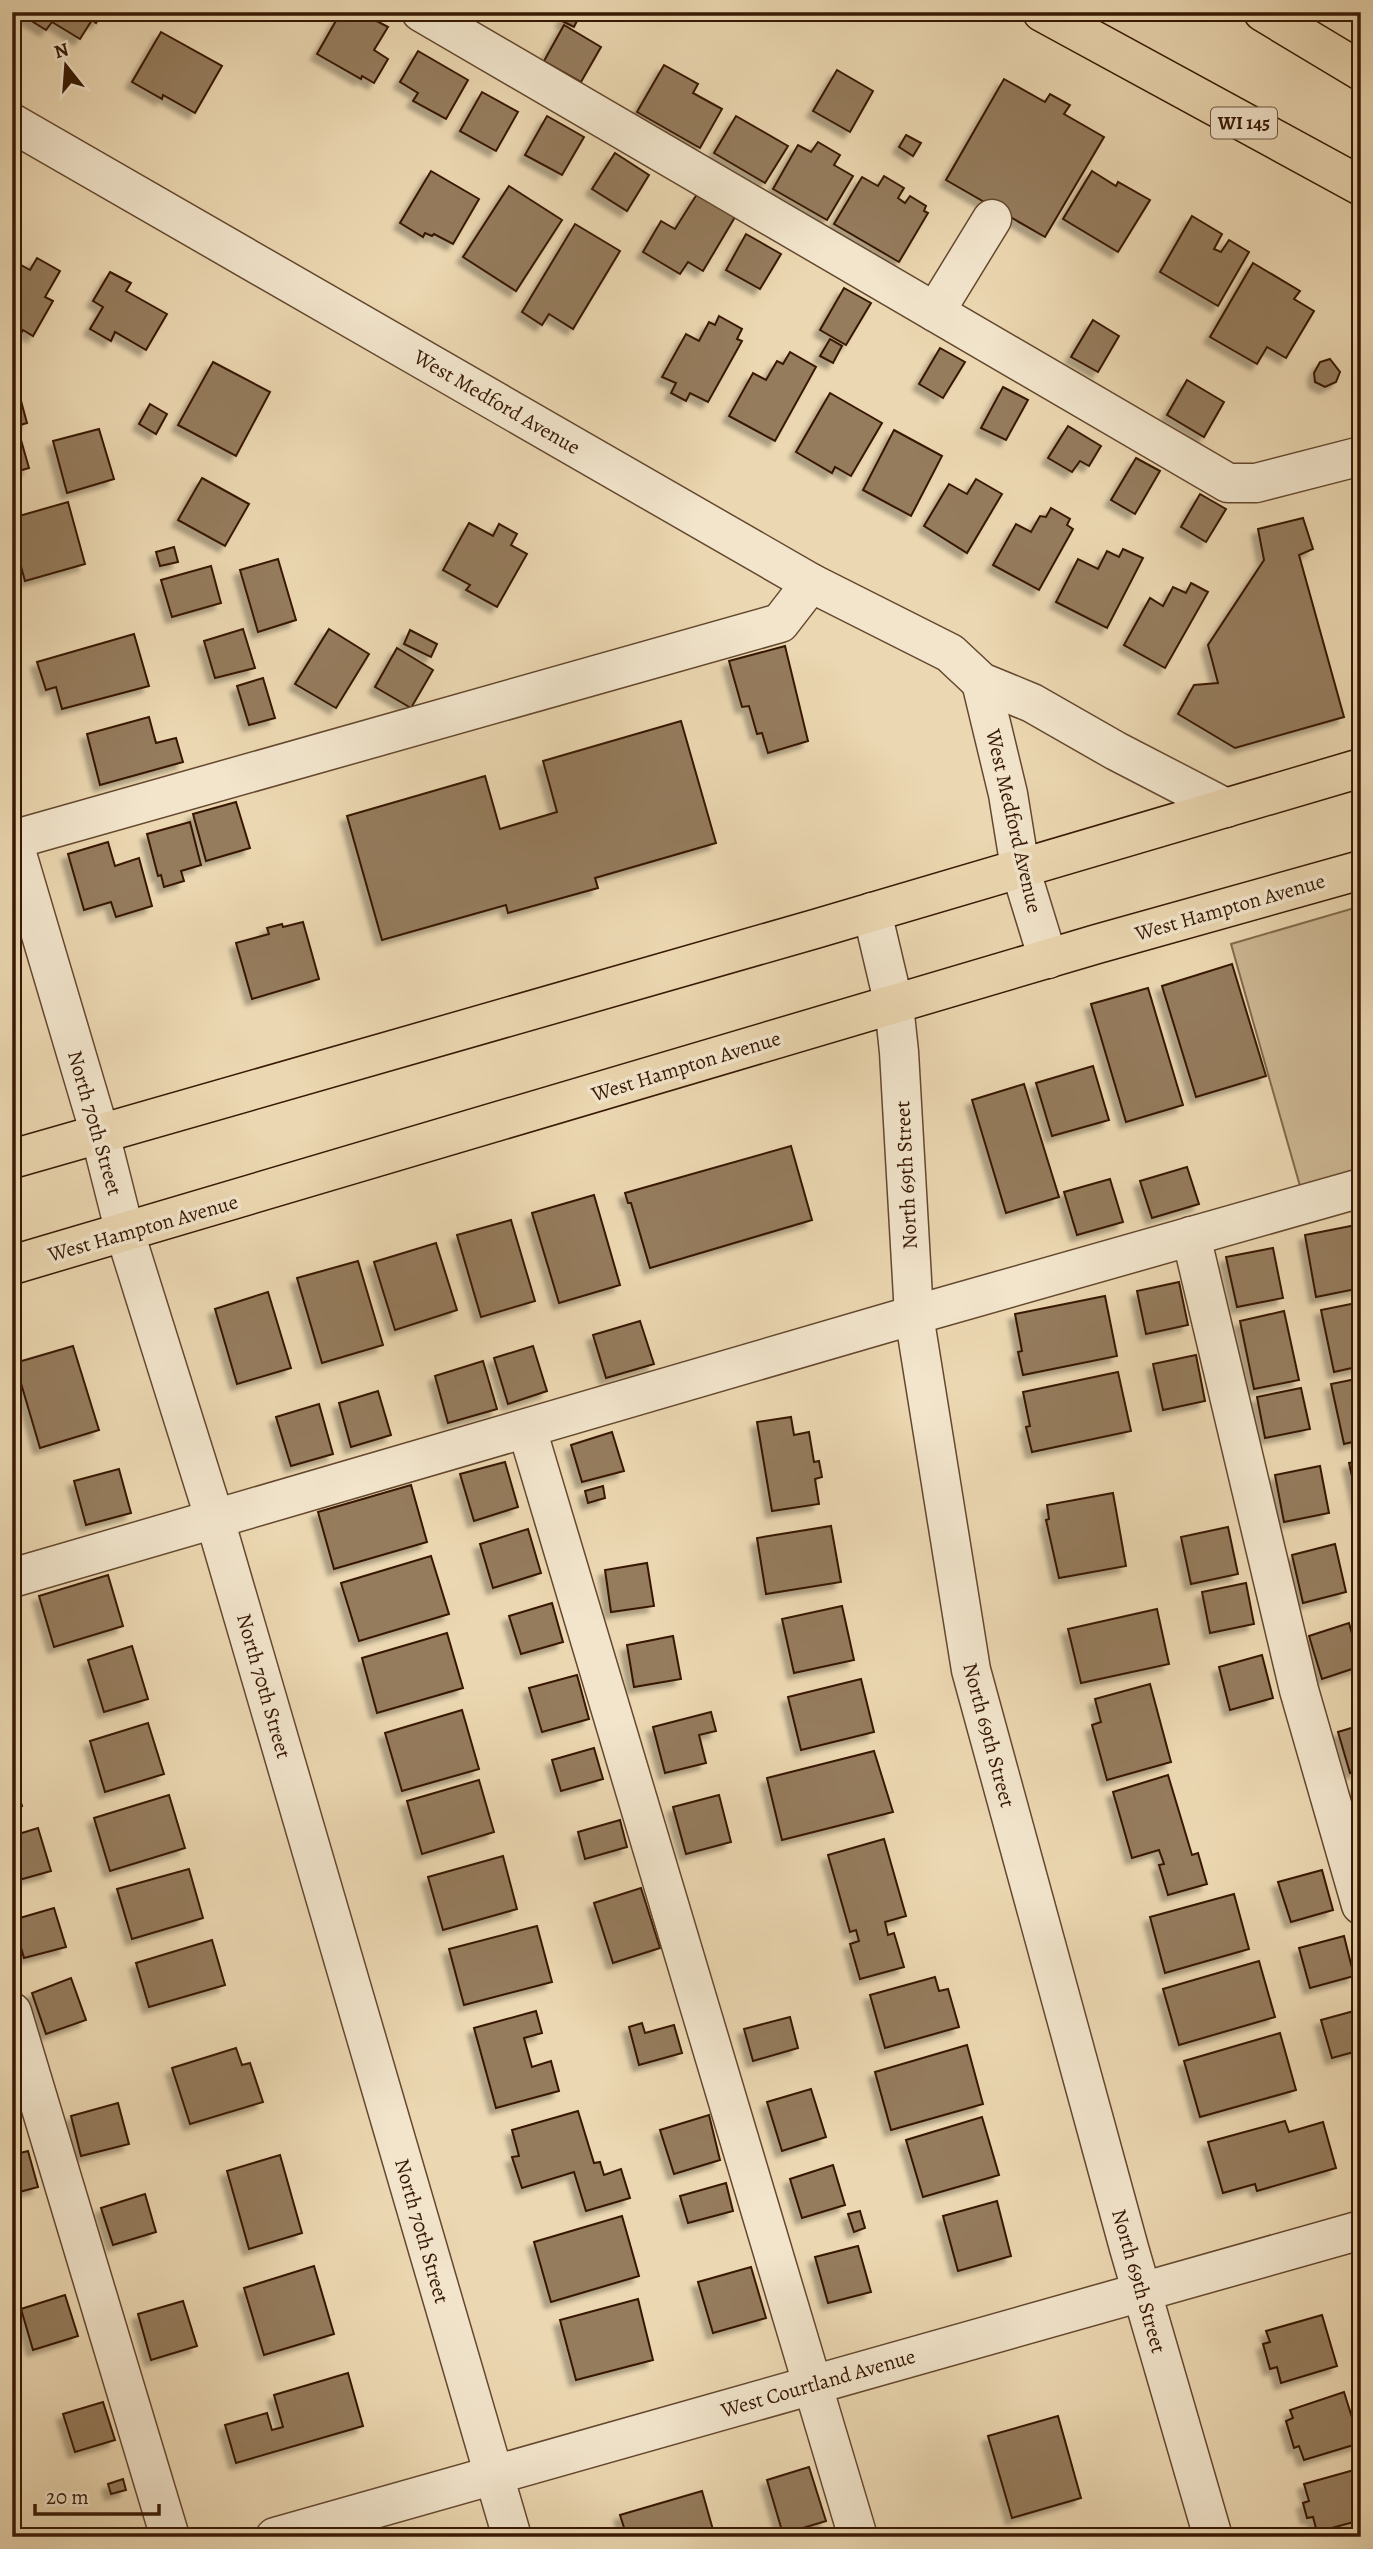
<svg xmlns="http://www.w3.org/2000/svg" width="1373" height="2549" font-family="Alegreya,serif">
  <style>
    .green { fill: #ccb793; stroke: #82684b; stroke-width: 2 }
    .building { fill: #957b5d; stroke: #371803; stroke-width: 2; filter: url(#shadow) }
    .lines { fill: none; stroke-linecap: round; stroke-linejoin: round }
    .minor-casing { stroke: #64482e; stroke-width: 41 }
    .major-casing { stroke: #371803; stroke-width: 41 }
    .minor { stroke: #f2e5cc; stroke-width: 38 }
    .major { stroke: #ebd7b1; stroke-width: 38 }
    .labels { text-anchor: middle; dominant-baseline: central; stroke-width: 7; stroke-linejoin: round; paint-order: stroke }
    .shield { fill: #f2e5cc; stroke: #6f563f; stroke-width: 2 }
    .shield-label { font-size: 19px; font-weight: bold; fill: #371803 }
    .street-label { font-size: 21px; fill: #371803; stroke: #f2e5cc }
  </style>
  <defs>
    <filter id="shadow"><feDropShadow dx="-6" dy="6" stdDeviation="2" flood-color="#0004"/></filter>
  </defs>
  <rect width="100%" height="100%" fill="#ebd7b1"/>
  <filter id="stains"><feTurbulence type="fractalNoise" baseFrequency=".00286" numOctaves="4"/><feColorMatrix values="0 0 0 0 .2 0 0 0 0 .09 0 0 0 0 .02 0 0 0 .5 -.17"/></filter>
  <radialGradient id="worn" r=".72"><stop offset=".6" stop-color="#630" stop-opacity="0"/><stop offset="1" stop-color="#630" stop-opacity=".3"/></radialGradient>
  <path class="green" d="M1361,906V1169L1300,1186L1231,944Z"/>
  <g class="building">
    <path d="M17,12H103L96,23L92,20L80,39L52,22L46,30Z"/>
    <path d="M341,12H374L371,18L388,27L374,50L388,59L374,83L362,76L361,79L317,54Z"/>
    <path d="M567,12L581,13L574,27L562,21Z"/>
    <path d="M564,25L601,47L581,82L544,61Z"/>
    <path d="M161,32L222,66L195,113L163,95L162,99L132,82Z"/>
    <path d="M418,51L468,80L446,119L413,101L418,93L400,82Z"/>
    <path d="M664,65L698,84L693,93L722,109L700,148L637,112Z"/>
    <path d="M837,70L873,91L850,132L813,111Z"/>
    <path d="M1004,79L1045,102L1050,94L1070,105L1064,114L1104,137L1045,237L946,180Z"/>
    <path d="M482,92L518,112L496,151L460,131Z"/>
    <path d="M547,116L584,137L562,175L525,155Z"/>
    <path d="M736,116L788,146L765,183L714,153Z"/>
    <path d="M906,135L921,143L913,156L899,147Z"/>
    <path d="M818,142L840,155L834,165L853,176L827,220L773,189L798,145L811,152Z"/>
    <path d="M615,153L649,175L627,211L592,189Z"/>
    <path d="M431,171L479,199L453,244L434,234L432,236L425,233L423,237L400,223Z"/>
    <path d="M1092,171L1116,186L1118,182L1150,200L1118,252L1063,219Z"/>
    <path d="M884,176L904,188L898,198L905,203L910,196L926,206L924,211L928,213L899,262L834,224L862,177L878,186Z"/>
    <path d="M509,186L562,220L516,291L463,257Z"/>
    <path d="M697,194L735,217L703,271L688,262L680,274L643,252L661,221L675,229Z"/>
    <path d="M1192,216L1222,234L1214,249L1221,252L1229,240L1249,252L1218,306L1160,272Z"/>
    <path d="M575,224L620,251L573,329L549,314L542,325L522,312Z"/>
    <path d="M746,234L781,254L760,289L726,270Z"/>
    <path d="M37,258L60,271L45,297L53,301L33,336L23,330L12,348V260L30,270Z"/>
    <path d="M1253,263L1300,291L1294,299L1314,311L1286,358L1267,347L1257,364L1210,337Z"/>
    <path d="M110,272L131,283L126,291L167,314L146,350L115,332L111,341L90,329L103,307L93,301Z"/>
    <path d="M844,288L871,303L846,345L820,330Z"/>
    <path d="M719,316L742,329L737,339L742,341L708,402L690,393L686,401L671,393L676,383L662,377L686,334L699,341L709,322L715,325Z"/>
    <path d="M1093,320L1119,336L1098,372L1071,357Z"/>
    <path d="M830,339L842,346L833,363L820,356Z"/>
    <path d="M940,348L965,362L943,398L919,384Z"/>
    <path d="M790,352L816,367L775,441L729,416L753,373L766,380L777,361L783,364Z"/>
    <path d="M1330,359L1340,372L1336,382L1325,387L1315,382L1314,373L1320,362Z"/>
    <path d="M213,362L270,392L236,456L178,425Z"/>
    <path d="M1187,380L1224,402L1204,437L1167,415Z"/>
    <path d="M17,386L27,423L17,426L29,468L12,473V387Z"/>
    <path d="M1003,387L1028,400L1006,440L981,428Z"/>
    <path d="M830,393L882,423L851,476L835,467L832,473L796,452Z"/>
    <path d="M150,404L167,414L156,434L139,424Z"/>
    <path d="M1068,426L1101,446L1089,466L1080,461L1072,472L1048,458Z"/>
    <path d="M99,429L114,479L67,493L53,441Z"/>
    <path d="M894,430L942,456L911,516L863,490Z"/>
    <path d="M1136,458L1160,471L1135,514L1111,500Z"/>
    <path d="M202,478L249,504L225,546L178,520Z"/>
    <path d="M976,479L1002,494L967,553L924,526L949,484L967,494Z"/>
    <path d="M1200,494L1226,509L1206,542L1181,527Z"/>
    <path d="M68,502L85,564L25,581L12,534V518Z"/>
    <path d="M1051,508L1070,519L1067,525L1073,529L1039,590L993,565L1016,524L1031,532L1040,516L1046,517Z"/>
    <path d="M1303,518L1313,549L1299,555L1344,717L1235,748L1178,714L1194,685L1218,683L1208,645L1264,560L1258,529Z"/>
    <path d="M469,523L493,536L499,524L517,534L511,545L527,554L497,607L466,590L470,585L443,570Z"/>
    <path d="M174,547L178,562L160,566L156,552Z"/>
    <path d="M1123,549L1143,558L1107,628L1056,602L1078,559L1098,569L1107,551L1119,557Z"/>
    <path d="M278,559L296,620L258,632L240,570Z"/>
    <path d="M211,566L221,603L172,617L161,580Z"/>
    <path d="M1191,583L1208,592L1165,668L1124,645L1150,598L1163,606L1173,587L1186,593Z"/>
    <path d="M243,629L255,668L215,678L204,641Z"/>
    <path d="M329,629L369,654L336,708L295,684Z"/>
    <path d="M410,630L437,644L431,657L404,644Z"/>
    <path d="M134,634L149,686L62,709L56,687L46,690L37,662Z"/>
    <path d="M785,646L808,741L768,753L762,733L757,734L749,706L742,707L729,661Z"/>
    <path d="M397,648L433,670L411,708L375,687Z"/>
    <path d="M263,678L275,718L249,725L237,686Z"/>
    <path d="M149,717L156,743L176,738L183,762L100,785L87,734Z"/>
    <path d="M681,721L716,843L595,878L598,888L508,913L506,905L382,940L347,816L485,776L500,829L557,812L543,761Z"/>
    <path d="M236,802L250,848L206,861L193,814Z"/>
    <path d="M190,822L201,865L181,871L184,881L164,887L161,875L158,876L147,834Z"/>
    <path d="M108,842L115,866L139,858L152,906L116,917L111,902L84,910L68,854Z"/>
    <path d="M303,922L319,979L252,999L236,943L269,934L267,928L282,924L283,927Z"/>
    <path d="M1232,964L1266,1076L1196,1097L1162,986Z"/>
    <path d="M1148,988L1183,1105L1126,1122L1091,1004Z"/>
    <path d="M1093,1066L1109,1120L1052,1136L1036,1083Z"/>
    <path d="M1024,1084L1059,1197L1006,1213L972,1100Z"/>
    <path d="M791,1146L812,1220L650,1268L631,1203H628L625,1193Z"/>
    <path d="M1187,1167L1199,1204L1152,1218L1140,1181Z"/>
    <path d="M1110,1179L1123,1222L1077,1235L1064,1192Z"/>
    <path d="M594,1195L620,1285L559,1303L532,1213Z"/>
    <path d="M511,1220L535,1301L481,1317L457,1235Z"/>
    <path d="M1361,1224V1288L1316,1297L1305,1235Z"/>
    <path d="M436,1243L457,1310L395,1330L374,1262Z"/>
    <path d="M1273,1248L1283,1298L1237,1307L1226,1257Z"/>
    <path d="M358,1261L383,1345L322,1363L297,1278Z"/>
    <path d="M1179,1282L1188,1325L1146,1334L1137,1291Z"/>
    <path d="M268,1292L291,1368L237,1384L215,1309Z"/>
    <path d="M1105,1296L1117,1356L1023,1375L1018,1352L1022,1351L1015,1314Z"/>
    <path d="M1361,1302V1366L1334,1372L1321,1310Z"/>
    <path d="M1284,1311L1299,1380L1254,1389L1240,1321Z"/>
    <path d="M640,1321L654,1364L606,1378L593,1335Z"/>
    <path d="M73,1346L99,1430L40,1448L15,1363Z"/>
    <path d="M533,1346L547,1391L508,1404L494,1358Z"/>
    <path d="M1196,1355L1205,1401L1163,1410L1153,1364Z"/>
    <path d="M483,1361L497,1409L448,1423L435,1376Z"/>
    <path d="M1118,1372L1131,1431L1032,1452L1026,1427L1030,1426L1023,1392Z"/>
    <path d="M1361,1378V1440L1344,1444L1331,1384Z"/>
    <path d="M1301,1388L1310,1429L1265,1438L1257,1397Z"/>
    <path d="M378,1391L391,1435L351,1447L339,1403Z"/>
    <path d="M319,1404L333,1454L291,1466L276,1417Z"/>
    <path d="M791,1417L794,1435L809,1432L814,1462L819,1461L822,1477L815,1479L819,1504L772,1511L757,1422Z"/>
    <path d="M612,1432L624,1471L582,1482L571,1445Z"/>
    <path d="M1361,1460V1516L1349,1463Z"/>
    <path d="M505,1462L518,1507L474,1521L460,1474Z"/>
    <path d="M1320,1466L1329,1513L1284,1522L1275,1475Z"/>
    <path d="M119,1469L131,1513L86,1525L74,1481Z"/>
    <path d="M411,1485L427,1542L334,1569L318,1512Z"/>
    <path d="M603,1486L605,1498L588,1503L585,1491Z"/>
    <path d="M1113,1493L1126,1566L1059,1578L1046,1520L1049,1519L1047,1505Z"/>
    <path d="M831,1526L841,1582L766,1594L757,1538Z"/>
    <path d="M1228,1527L1238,1574L1191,1584L1181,1537Z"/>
    <path d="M528,1529L541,1573L493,1588L480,1544Z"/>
    <path d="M1335,1544L1346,1592L1303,1603L1292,1555Z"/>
    <path d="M431,1556L449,1614L359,1641L341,1583Z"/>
    <path d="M647,1563L654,1606L611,1612L605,1570Z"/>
    <path d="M108,1575L123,1626L54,1647L39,1596Z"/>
    <path d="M1246,1583L1254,1624L1210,1633L1202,1592Z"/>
    <path d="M552,1603L563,1642L521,1654L509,1616Z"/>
    <path d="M842,1606L854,1660L794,1673L782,1619Z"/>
    <path d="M1157,1609L1169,1664L1081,1683L1068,1629Z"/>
    <path d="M1349,1623L1361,1666L1322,1679L1309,1636Z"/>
    <path d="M447,1633L463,1688L377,1713L362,1658Z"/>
    <path d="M673,1636L681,1679L634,1687L627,1645Z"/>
    <path d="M132,1646L148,1699L104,1712L88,1660Z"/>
    <path d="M1262,1655L1273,1698L1230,1710L1219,1667Z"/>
    <path d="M577,1675L589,1719L542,1732L529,1688Z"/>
    <path d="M861,1679L874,1732L801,1750L788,1697Z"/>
    <path d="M1150,1684L1171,1762L1107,1780L1092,1725L1101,1722L1095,1699Z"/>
    <path d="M462,1710L479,1769L402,1791L385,1733Z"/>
    <path d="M711,1712L716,1731L699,1735L706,1763L665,1773L653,1727Z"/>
    <path d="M148,1723L164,1774L105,1792L90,1741Z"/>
    <path d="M1361,1725V1769L1350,1773L1338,1732Z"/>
    <path d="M594,1748L603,1779L561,1791L552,1760Z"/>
    <path d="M874,1751L893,1812L782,1840L767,1778Z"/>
    <path d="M12,1773L22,1806L12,1809Z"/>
    <path d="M1168,1775L1192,1855L1198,1853L1207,1884L1168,1895L1159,1865L1164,1864L1159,1850L1132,1858L1113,1792Z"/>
    <path d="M479,1780L494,1832L422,1854L407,1801Z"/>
    <path d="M1361,1786V1809L1355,1788Z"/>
    <path d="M169,1795L185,1848L110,1871L94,1818Z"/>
    <path d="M719,1795L731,1842L686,1854L673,1807Z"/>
    <path d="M620,1820L627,1847L585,1859L578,1832Z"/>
    <path d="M38,1828L51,1871L12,1882V1836Z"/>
    <path d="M884,1839L906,1916L885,1922L888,1935L894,1933L904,1967L860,1979L850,1944L859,1941L856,1930L850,1932L828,1855Z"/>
    <path d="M503,1856L517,1909L443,1930L428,1877Z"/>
    <path d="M189,1869L203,1918L132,1939L117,1889Z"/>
    <path d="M1322,1870L1333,1910L1291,1922L1278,1882Z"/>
    <path d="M641,1888L660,1948L613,1963L594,1903Z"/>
    <path d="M1234,1894L1249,1949L1165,1973L1150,1917Z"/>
    <path d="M54,1908L66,1947L24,1958L13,1920Z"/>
    <path d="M537,1926L552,1982L464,2005L449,1949Z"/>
    <path d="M1344,1936L1354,1976L1310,1988L1299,1948Z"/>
    <path d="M212,1940L225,1985L149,2007L136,1963Z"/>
    <path d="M1259,1961L1275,2017L1179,2045L1163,1989Z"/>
    <path d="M935,1977L939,1991L948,1989L959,2027L885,2048L870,1995Z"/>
    <path d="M71,1978L86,2020L46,2034L32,1993Z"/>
    <path d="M1361,2009V2050L1332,2058L1321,2020Z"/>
    <path d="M536,2011L542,2033L524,2038L532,2067L551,2061L559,2091L496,2108L474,2028Z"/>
    <path d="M790,2017L798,2048L753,2061L744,2029Z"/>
    <path d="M642,2023L645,2033L674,2025L682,2053L639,2065L629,2027Z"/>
    <path d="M1280,2033L1296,2090L1200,2117L1184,2061Z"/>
    <path d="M967,2045L983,2104L891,2130L875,2072Z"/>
    <path d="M236,2048L242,2065L250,2063L263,2102L190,2124L172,2068Z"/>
    <path d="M811,2089L826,2137L782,2151L767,2102Z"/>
    <path d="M118,2103L129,2144L81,2156L71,2116Z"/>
    <path d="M578,2111L594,2163L600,2162L604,2175L621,2169L630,2198L586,2211L574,2172L522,2188L512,2157L519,2156L512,2130Z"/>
    <path d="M709,2115L720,2160L674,2174L660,2130Z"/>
    <path d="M982,2117L999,2175L923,2197L906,2140Z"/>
    <path d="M1285,2121L1289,2132L1323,2122L1336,2168L1257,2191L1255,2184L1223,2193L1208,2142Z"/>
    <path d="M28,2151L38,2187L12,2194V2155Z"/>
    <path d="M280,2155L302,2233L249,2249L227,2171Z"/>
    <path d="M833,2165L845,2205L802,2218L790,2179Z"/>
    <path d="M726,2183L733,2211L688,2223L680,2196Z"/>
    <path d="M145,2194L156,2232L113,2245L101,2208Z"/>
    <path d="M997,2201L1011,2256L958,2271L943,2216Z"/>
    <path d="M860,2211L865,2228L854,2232L848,2214Z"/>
    <path d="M622,2216L639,2276L551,2302L534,2242Z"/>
    <path d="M858,2246L871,2292L828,2303L815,2257Z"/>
    <path d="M314,2266L334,2334L264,2355L244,2288Z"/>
    <path d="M751,2267L766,2318L713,2333L698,2282Z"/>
    <path d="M65,2295L78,2336L33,2350L21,2309Z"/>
    <path d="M638,2299L653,2360L576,2380L560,2320Z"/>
    <path d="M183,2301L197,2346L151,2360L138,2314Z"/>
    <path d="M1322,2315L1337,2366L1281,2383L1277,2367L1270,2369L1263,2344L1270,2342L1266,2331Z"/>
    <path d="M348,2373L363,2426L236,2463L225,2425L267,2413L272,2430L283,2427L274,2395Z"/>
    <path d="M1344,2392L1360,2443L1304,2460L1299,2446L1294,2448L1286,2421L1293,2418L1290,2410Z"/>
    <path d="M103,2402L115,2440L75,2452L63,2414Z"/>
    <path d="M1058,2416L1081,2498L1012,2518L988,2436Z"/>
    <path d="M809,2467L826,2521L783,2534L767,2480Z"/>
    <path d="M1361,2468V2520L1317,2532L1313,2517L1307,2518L1303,2503L1309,2501L1304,2484Z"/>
    <path d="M123,2479L126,2490L111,2494L108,2484Z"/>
    <path d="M702,2491L715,2537H627L620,2515Z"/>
  </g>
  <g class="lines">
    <g class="minor-casing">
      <g id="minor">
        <path d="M421,12L1228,483H1256L1361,456"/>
        <path d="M12,123L811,583L950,653L981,682L1032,703L1116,751L1226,808"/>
        <path d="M935,312L992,219"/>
        <path d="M981,682L1008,794L1020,868L1048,959"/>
        <path d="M12,837L100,1134L125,1233L215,1520L512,2537"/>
        <path d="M12,840L780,623L811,583"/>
        <path d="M872,912L894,1005L899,1052L914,1315L971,1670L1129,2248L1213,2537"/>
        <path d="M1191,1236L1299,1690L1361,1905"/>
        <path d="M527,1429L858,2537"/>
        <path d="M12,1578L914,1315L1361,1188"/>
        <path d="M12,2012L170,2537"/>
        <path d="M275,2537L1361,2230"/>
      </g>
    </g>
    <g class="major-casing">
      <g id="major">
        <path d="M1042,12L1361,186"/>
        <path d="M1263,12L1361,71"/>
        <path d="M12,1159L815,929L1361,768"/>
        <path d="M12,1265L1097,944L1361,870"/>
      </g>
    </g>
    <use href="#minor" class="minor"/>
    <use href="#major" class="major"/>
  </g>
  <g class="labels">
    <rect class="shield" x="1211" y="107.5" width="66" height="31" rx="5"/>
    <g class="shield-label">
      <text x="1244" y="123">WI 145</text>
    </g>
    <g class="street-label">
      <text transform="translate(497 402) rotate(30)">West Medford Avenue</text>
      <text transform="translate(1014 821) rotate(77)">West Medford Avenue</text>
      <text transform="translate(1230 907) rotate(-16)">West Hampton Avenue</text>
      <text transform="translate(686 1066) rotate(-17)">West Hampton Avenue</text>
      <text transform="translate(95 1123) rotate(74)">North 70th Street</text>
      <text transform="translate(906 1175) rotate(-93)">North 69th Street</text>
      <text transform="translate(143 1228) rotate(-16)">West Hampton Avenue</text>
      <text transform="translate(264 1686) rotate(74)">North 70th Street</text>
      <text transform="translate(989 1735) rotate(75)">North 69th Street</text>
      <text transform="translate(422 2231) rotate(74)">North 70th Street</text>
      <text transform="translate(1139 2281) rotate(74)">North 69th Street</text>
      <text transform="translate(818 2383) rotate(-16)">West Courtland Avenue</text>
    </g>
  </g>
  <rect width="1373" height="2549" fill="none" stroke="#ebd7b1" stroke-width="42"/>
  <rect x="14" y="14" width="1345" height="2521" fill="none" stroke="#371803" stroke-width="3.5"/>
  <rect x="21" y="21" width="1331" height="2507" fill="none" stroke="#371803" stroke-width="2"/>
  <g transform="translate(66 66) rotate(343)" stroke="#f2e5cc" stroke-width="5" paint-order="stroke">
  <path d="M0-5L12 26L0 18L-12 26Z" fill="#371803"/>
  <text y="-10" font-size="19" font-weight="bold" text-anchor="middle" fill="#371803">N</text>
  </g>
  <path d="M35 2504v10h124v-10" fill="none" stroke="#371803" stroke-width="3.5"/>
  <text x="46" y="2504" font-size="21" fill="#371803" stroke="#f2e5cc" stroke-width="5" paint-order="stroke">20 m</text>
  <rect width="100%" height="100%" filter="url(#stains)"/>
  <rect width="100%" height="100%" fill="url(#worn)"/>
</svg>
